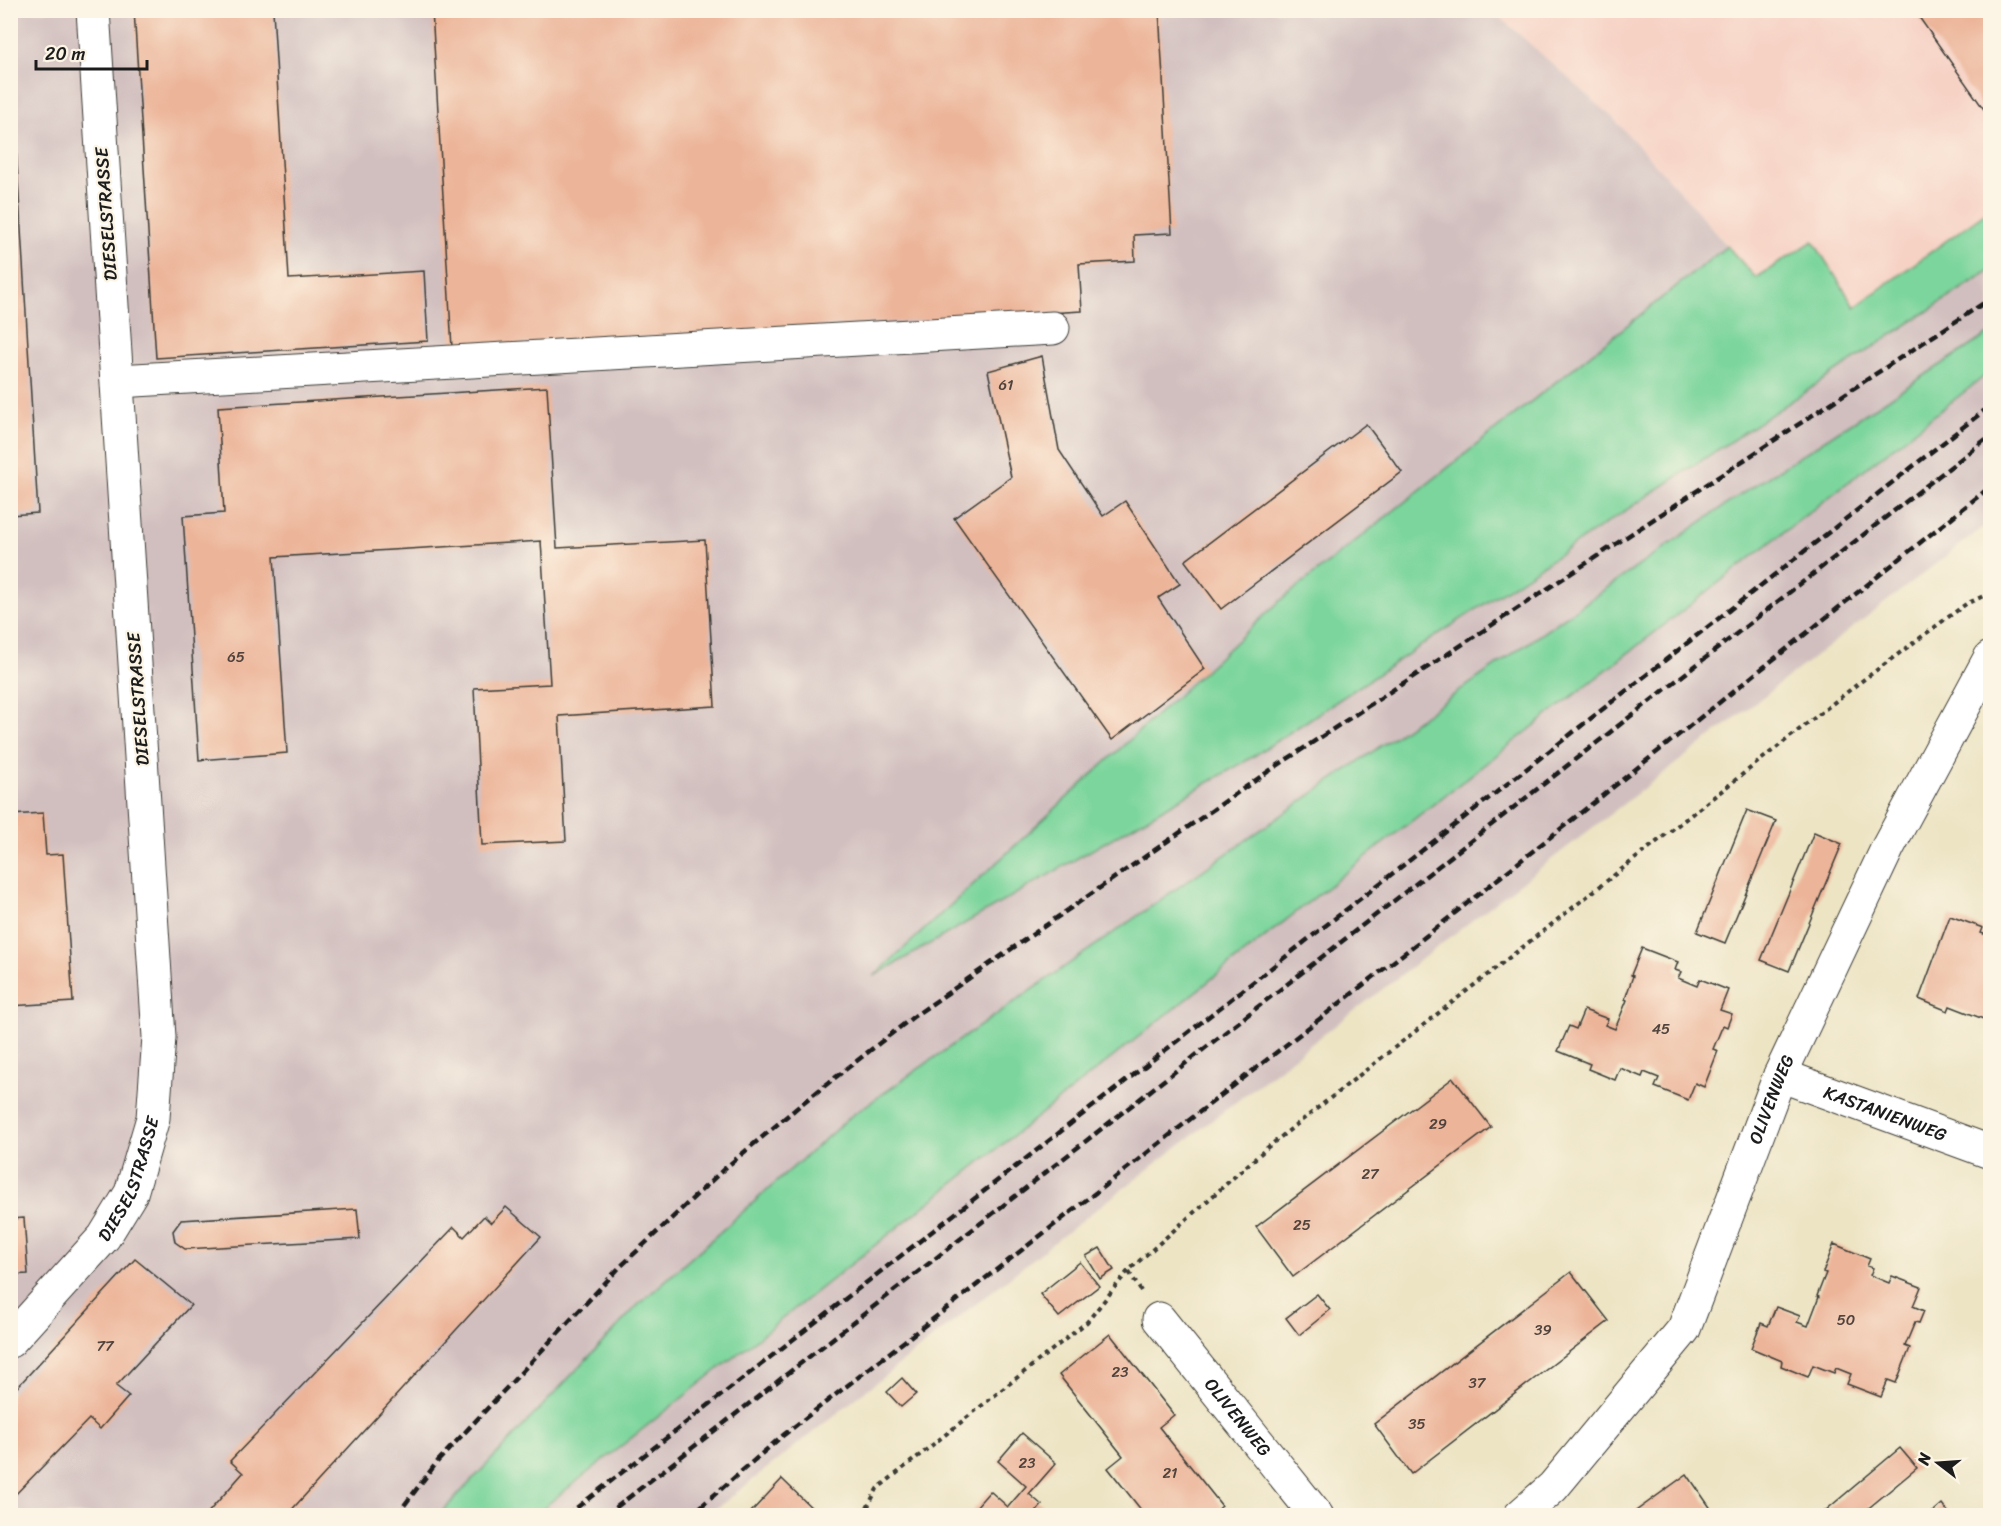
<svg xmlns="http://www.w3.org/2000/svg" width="2001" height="1526" font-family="Sriracha,sans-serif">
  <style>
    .built { fill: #f6d2c5 }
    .industrial { fill: #d1bfbf }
    .green { fill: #7bd59c; stroke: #4c785c; stroke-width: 1.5 }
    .building { fill: #ecb59a }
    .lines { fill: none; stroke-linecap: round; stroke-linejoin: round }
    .minor-casing { stroke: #3b3a35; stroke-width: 35 }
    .path { stroke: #3b3a35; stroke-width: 4; stroke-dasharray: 4.5 4.5; stroke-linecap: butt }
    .minor { stroke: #fff; stroke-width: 33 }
    .rail { stroke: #1c1c1c; stroke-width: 4.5; stroke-dasharray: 9 4.5; stroke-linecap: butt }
    .labels { text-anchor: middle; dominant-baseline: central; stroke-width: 4.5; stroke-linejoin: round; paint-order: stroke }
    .number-label { font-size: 15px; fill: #50423c }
    .street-label { font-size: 18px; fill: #1c1c1c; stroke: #fcf5e5 }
  </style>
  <rect width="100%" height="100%" fill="#fcf5e5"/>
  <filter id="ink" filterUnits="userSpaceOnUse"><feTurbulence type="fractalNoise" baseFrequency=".0167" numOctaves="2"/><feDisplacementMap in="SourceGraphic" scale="12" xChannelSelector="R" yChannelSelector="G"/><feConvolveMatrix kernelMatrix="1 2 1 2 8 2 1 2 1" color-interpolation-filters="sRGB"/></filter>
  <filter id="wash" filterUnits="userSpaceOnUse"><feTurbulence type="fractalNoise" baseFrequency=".008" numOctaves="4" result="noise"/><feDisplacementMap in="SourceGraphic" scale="24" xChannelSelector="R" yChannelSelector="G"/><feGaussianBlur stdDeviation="1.35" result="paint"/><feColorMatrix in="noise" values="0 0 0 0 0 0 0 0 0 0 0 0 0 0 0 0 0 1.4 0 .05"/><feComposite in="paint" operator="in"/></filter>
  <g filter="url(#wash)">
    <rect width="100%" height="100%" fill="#ede4c4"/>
    <path class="built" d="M1493,11H1990V209L1855,307L1756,278L1688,200L1612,117Z"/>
    <g class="industrial">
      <path d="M10,11H1493L1612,117L1688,200L1727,246L1280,601L877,974L1254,756L1990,270V333L1740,495L851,1116L639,1304L439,1515H11Z"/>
      <path d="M1990,372V522L1081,1221L708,1515L534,1516L1386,841Z"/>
    </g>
    <g class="green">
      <path d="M1990,209V270L1254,756L874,976L1280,601L1727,246L1756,278L1813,241L1855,307Z"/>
      <path d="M1990,333V372L1386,841L534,1515H439L639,1304L851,1116L1740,495Z"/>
    </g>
    <g id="blocks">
      <g class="building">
        <path d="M134,10H273L289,279L424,271L428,341L156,358Z"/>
        <path d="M432,10H1159L1172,233L1134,235L1135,261L1079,264L1082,311L452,348Z"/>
        <path d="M1914,10H1990V118Z"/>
        <path d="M12,79L38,513L10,515V80Z"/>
        <path d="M1042,356L1059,450L1103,516L1125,501L1180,584L1158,598L1205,669L1112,740L954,518L1011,477L988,371Z"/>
        <path d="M547,387L557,548L705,540L715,706L559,716L566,841L482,845L474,688L550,684L541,541L274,557L287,753L199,760L183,516L224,513L218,407Z"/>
        <path d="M1366,424L1402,472L1221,609L1185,561Z"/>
        <path d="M1747,810L1776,821L1725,943L1697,932Z"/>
        <path d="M43,813L46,855L63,854L73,1002L10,1006V815Z"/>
        <path d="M1814,832L1842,844L1789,971L1761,960Z"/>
        <path d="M1950,916L1983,928L1981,933L1990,936V1014L1988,1013L1986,1020L1950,1006L1948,1011L1919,999Z"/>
        <path d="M1642,948L1678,962L1675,970L1681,972L1678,978L1697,986L1700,979L1728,990L1720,1010L1732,1014L1727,1027L1723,1025L1713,1049L1718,1051L1704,1087L1695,1083L1688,1100L1655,1087L1659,1078L1644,1072L1642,1077L1620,1068L1615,1080L1588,1069L1590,1064L1558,1051L1569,1026L1576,1029L1584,1010L1608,1019L1605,1025L1615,1029L1627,1000L1625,999L1633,976L1631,975Z"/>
        <path d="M1453,1078L1491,1127L1293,1277L1256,1227Z"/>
        <path d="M506,1207L541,1237L286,1516H205L243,1473L230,1461L454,1227L464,1237L484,1216L491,1223Z"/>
        <path d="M357,1209L360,1239L185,1249L175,1242L173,1231L181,1220Z"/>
        <path d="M24,1218L28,1274L10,1275V1219Z"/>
        <path d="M1834,1244L1870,1259L1867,1266L1873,1268L1870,1275L1889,1283L1892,1276L1921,1287L1913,1306L1924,1311L1919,1323L1915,1322L1905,1346L1910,1348L1896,1383L1888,1380L1881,1397L1847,1384L1851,1374L1836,1368L1834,1373L1813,1365L1808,1377L1781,1366L1782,1361L1751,1348L1761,1323L1768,1326L1776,1307L1800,1316L1797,1322L1808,1326L1819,1297L1817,1296L1826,1273L1823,1272Z"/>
        <path d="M1100,1248L1114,1270L1100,1279L1086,1256Z"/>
        <path d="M135,1259L191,1305L116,1386L129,1396L100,1429L89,1419L10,1500V1395Z"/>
        <path d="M1080,1262L1099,1286L1059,1317L1040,1294Z"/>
        <path d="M1571,1272L1609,1321L1411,1474L1374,1424Z"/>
        <path d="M1317,1294L1330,1310L1299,1335L1286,1318Z"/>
        <path d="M1110,1334L1174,1415L1159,1427L1222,1506L1211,1516H1146L1108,1468L1123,1456L1059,1375Z"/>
        <path d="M902,1378L916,1394L901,1407L887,1392Z"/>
        <path d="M1022,1433L1056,1463L1029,1494L1042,1505L1033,1516H968L990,1491L1008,1507L1026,1486L998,1461Z"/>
        <path d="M1900,1448L1917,1468L1859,1516H1819Z"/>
        <path d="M1687,1474L1716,1516H1629Z"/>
        <path d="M782,1479L820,1516H755L751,1512Z"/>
        <path d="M1942,1504L1951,1516H1928Z"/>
      </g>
    </g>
  </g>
  <g filter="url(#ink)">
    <use href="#blocks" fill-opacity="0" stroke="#3b3a35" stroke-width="1.5"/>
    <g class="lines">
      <g class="minor-casing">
        <g id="minor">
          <path d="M118,381L1053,328"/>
          <path id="s1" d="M1780,1075L1990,1152"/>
          <path id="s2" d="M1159,1319L1317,1516"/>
          <path id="s3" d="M10,1341L104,1237L131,1193L153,1118L159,1037L93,10"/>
          <path id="s4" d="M1520,1516L1553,1487L1684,1329L1780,1075L1888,847L1990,658"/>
        </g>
      </g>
      <g class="path">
        <path d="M1129,1272L1141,1291"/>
        <path d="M863,1516L877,1489L1087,1322L1128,1271L1268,1147L1855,686L1966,604L1990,593"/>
      </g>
      <use href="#minor" class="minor"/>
      <g class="rail">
        <path d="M396,1516L438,1461L619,1268L724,1169L804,1102L913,1017L1269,771L1990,299"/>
        <path d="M566,1516L1401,867L1990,406"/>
        <path d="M605,1516L1990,436"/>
        <path d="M690,1516L781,1437L1416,944L1990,487"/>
      </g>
    </g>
  </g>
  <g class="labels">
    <g class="number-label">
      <text x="1006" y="385">61</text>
      <text x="236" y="657">65</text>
      <text x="1661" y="1029">45</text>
      <text x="1438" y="1124">29</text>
      <text x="1370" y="1174">27</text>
      <text x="1302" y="1225">25</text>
      <text x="1846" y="1320">50</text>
      <text x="1543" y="1330">39</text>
      <text x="105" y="1346">77</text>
      <text x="1120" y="1372">23</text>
      <text x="1477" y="1383">37</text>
      <text x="1417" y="1424">35</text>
      <text x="1027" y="1463">23</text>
      <text x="1170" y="1473">21</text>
    </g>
    <g class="street-label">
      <text transform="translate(106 214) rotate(-94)">DIESELSTRASSE</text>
      <text transform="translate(138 699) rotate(-94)">DIESELSTRASSE</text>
      <text stroke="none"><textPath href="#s4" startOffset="495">OLIVENWEG</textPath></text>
      <text stroke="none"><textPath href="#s1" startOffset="112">KASTANIENWEG</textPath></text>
      <text stroke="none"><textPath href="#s3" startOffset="204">DIESELSTRASSE</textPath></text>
      <text stroke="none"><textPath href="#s2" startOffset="126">OLIVENWEG</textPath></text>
    </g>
  </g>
  <rect width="2001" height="1526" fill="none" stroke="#fcf5e5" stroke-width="36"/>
  <g transform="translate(1938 1463) rotate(287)" stroke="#fcf5e5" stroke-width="4.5" paint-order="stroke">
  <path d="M0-4.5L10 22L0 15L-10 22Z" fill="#1c1c1c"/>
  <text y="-9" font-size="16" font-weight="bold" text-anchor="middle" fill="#1c1c1c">N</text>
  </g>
  <path d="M36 60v9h111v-9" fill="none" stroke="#1c1c1c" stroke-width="3"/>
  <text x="45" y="60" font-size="18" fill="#1c1c1c" stroke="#fcf5e5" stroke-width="4.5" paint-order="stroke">20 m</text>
</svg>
